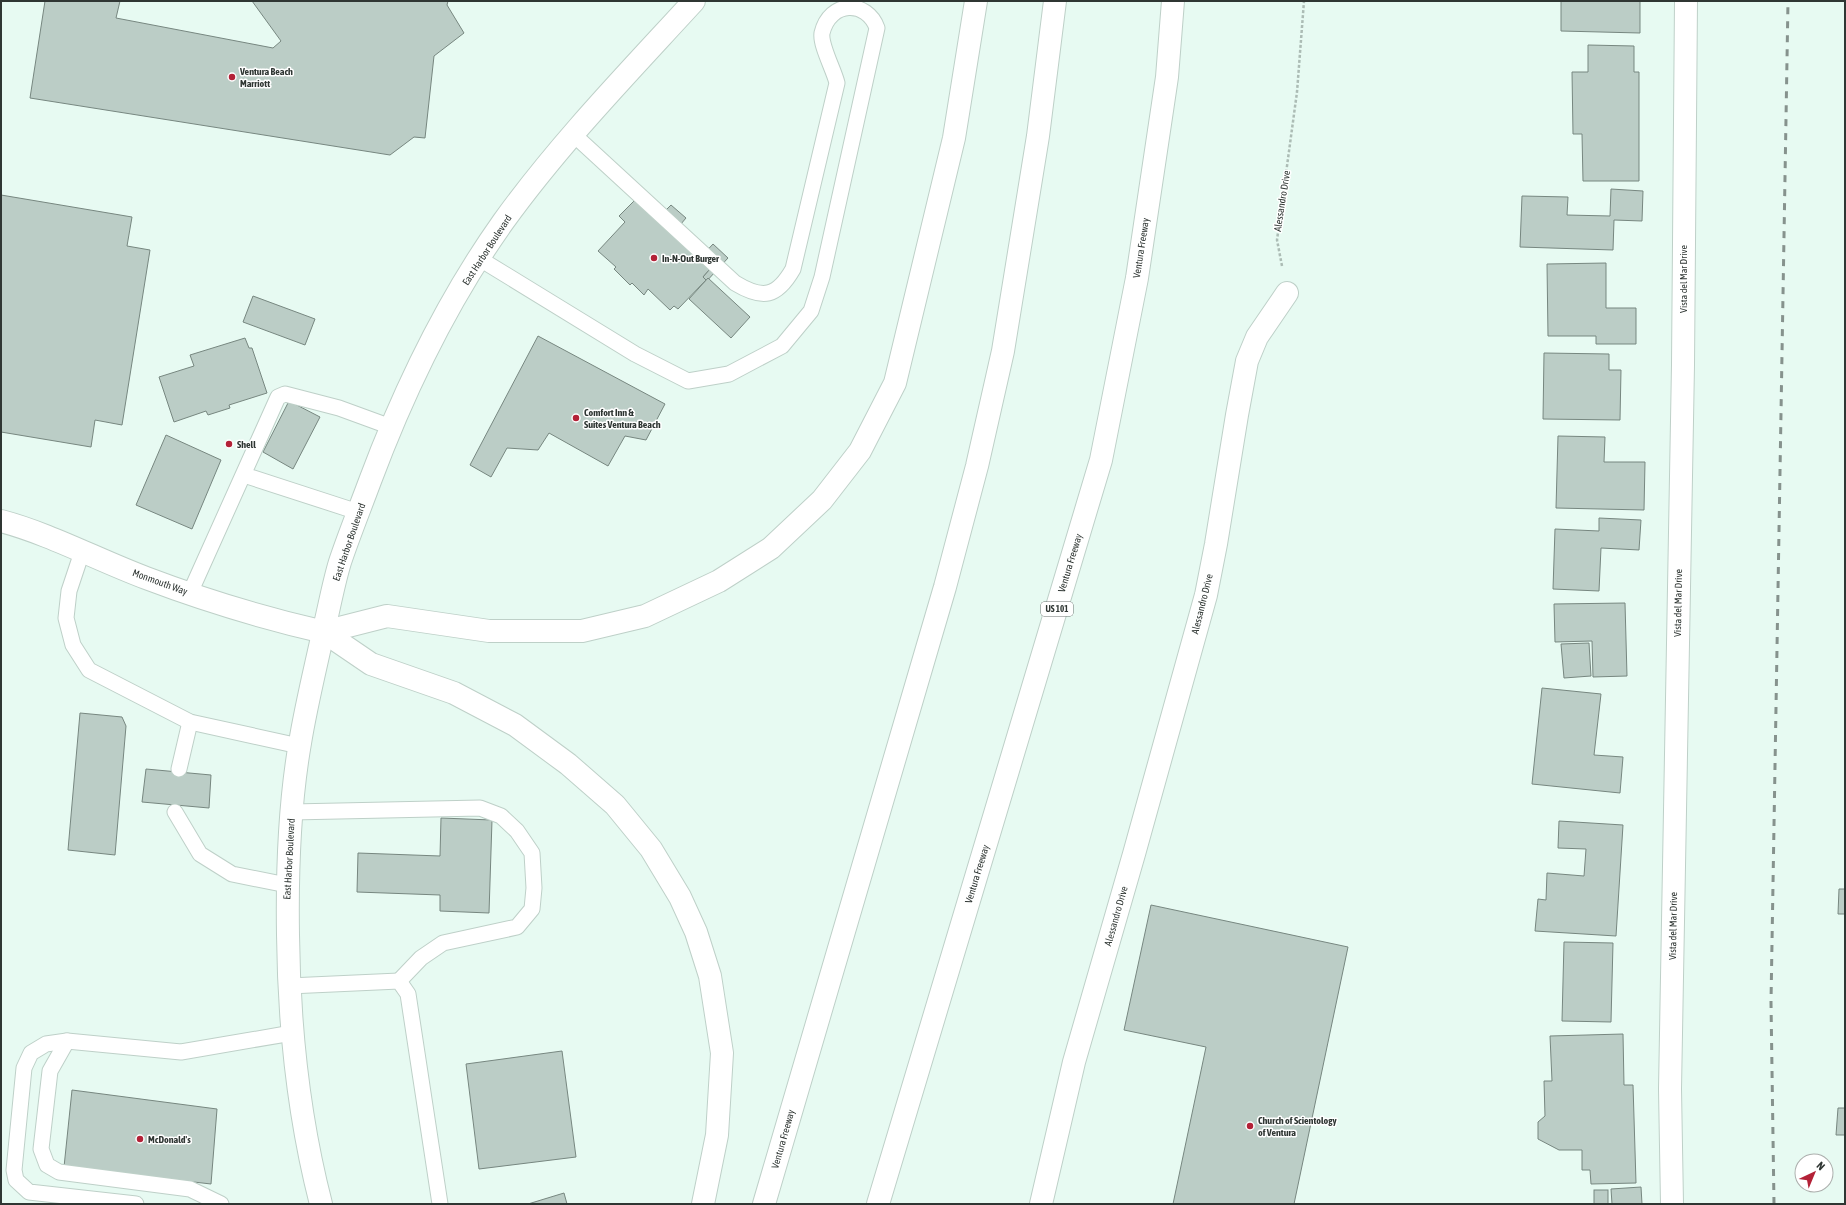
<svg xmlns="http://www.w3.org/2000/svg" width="1846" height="1205" font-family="'Asap Condensed',sans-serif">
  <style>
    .building { fill: #bbcdc6; stroke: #778780 }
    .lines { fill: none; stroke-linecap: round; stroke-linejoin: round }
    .service-casing { stroke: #bed0c8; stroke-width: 17 }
    .minor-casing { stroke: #bed0c8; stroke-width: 24 }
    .secondary-casing { stroke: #bed0c8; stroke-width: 24 }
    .motorway-casing { stroke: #bed0c8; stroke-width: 24 }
    .path { stroke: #acbcb5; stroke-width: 2.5; stroke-dasharray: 3 2; stroke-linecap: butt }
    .service { stroke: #fff; stroke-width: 15 }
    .minor { stroke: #fff; stroke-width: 22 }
    .secondary { stroke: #fff; stroke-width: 22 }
    .motorway { stroke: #fff; stroke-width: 22 }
    .rail { stroke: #86928d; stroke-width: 3; stroke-dasharray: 7 7; stroke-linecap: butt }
    .poi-dot { fill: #b32137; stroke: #fff; stroke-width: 1.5 }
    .labels { text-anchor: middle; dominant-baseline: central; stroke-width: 3; stroke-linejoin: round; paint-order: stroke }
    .shield { fill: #fff; stroke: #6d7270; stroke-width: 1 }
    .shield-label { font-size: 9px; font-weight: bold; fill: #2f3633 }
    .poi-label { font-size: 10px; font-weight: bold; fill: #2f3633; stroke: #fff; text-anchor: start }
    .street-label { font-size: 10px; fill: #2f3633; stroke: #fff }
  </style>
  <rect width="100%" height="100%" fill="#e7faf2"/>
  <g class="building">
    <path d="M45,1H120L116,18L273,48L281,41L252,1H448L447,5L464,33L434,56L425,138L414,137L390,155L30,98Z"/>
    <path d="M1561,1H1640V33L1561,31Z"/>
    <path d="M1588,45L1634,46V72H1639V181H1583L1582,134H1573L1572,72H1588Z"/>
    <path d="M1611,189L1643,191L1642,221L1614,220L1613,250L1520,247L1522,196L1568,197L1567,215L1610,216Z"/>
    <path d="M1,195L132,217L127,246L150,250L122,425L95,420L91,447L1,432Z"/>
    <path d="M635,200L710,269L703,277L706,280L678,309L674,306L670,310L648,289L644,295L632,283L630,285L614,269L616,267L598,251L625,222L619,216Z"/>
    <path d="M671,205L686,218L675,231L659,217Z"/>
    <path d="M713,244L728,258L704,284L706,280L703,277L710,269L699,259Z"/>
    <path d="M1606,263V308H1636V344H1596V336H1548L1547,264Z"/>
    <path d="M708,278L750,317L731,338L689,299Z"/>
    <path d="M253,296L315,319L305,345L243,322Z"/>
    <path d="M538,336L665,404L646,440L625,436L608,466L549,433L538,450L507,448L491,477L470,465Z"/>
    <path d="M245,338L249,348H252L267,393L229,405L230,408L208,415L206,411L174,422L159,377L194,366L190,355Z"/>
    <path d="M1544,353L1609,354V370H1621L1620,420L1543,419Z"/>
    <path d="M289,401L320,417L293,469L263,452Z"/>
    <path d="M166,435L221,460L192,529L136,505Z"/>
    <path d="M1558,436L1605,437L1604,462H1645L1644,510L1556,508Z"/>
    <path d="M1599,518L1641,520L1639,550L1601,548L1599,591L1553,589L1555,529L1599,531Z"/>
    <path d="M1625,603L1627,676L1593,677L1592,641L1555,642L1554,604Z"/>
    <path d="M1589,643L1591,676L1564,678L1561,644Z"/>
    <path d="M1542,688L1601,694L1594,755L1623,757L1620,793L1532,784Z"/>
    <path d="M80,713L122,717L126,726L115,855L68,850Z"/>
    <path d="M146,769L211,775L209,808L142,802Z"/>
    <path d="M441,818L492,820L489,913L440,911V895L357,892L358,853L440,856Z"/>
    <path d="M1559,821L1623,825L1616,936L1535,931L1538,899L1546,900L1547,873L1584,876L1586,849L1558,848Z"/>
    <path d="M1839,889H1845V914H1838Z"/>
    <path d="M1151,905L1348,947L1294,1204H1173L1206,1047L1124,1030Z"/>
    <path d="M1564,942L1613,943L1611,1022L1562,1021Z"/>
    <path d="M1623,1034L1624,1085H1633L1636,1183L1591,1184L1590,1170H1582V1150H1559L1538,1139V1122L1545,1116L1544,1081H1552L1550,1036Z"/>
    <path d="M562,1051L576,1157L479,1169L466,1064Z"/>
    <path d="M72,1090L217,1109L211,1184L64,1167Z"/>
    <path d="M1838,1108H1845V1135H1836Z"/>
    <path d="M1641,1187L1642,1204H1612L1611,1189Z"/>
    <rect x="1594" y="1190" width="14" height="14"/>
    <path d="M564,1193L567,1204H528Z"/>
  </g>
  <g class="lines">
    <g class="service-casing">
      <g id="service">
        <path d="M480,259L635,354L688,381L729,374L782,346L811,311L822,277L877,28C867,0 830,0 822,33C820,45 834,70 837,83L793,269C777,297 763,300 735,283L573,134"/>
        <path d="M244,475L358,512"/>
        <path d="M82,552L69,591L66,618L73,645L89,670L190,722L299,746"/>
        <path d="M190,593L278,397L285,394L339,408L391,427"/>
        <path d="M179,769L190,722"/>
        <path d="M175,812L200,854L232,874L287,885"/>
        <path d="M292,812L480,808L501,816L517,831L532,853L534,888L532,909L517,927L443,943L421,958L399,981"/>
        <path d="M289,986L399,981L408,994L440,1204"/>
        <path d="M67,1041L50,1071L41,1149L47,1165L59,1172L190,1189L221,1204"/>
        <path d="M136,1204L29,1192L16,1180L14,1170L24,1068L31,1053L46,1044L67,1041L181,1052L292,1033"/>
      </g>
    </g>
    <g class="minor-casing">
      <g id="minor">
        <path d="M1,521C50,534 98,560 146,578C204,600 263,618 324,632"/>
        <path d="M1041,1204L1074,1062L1134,854L1206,595L1216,544L1237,415L1247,361L1257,337L1287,293"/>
        <path d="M1672,1204L1670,1089L1683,365L1686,1"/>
      </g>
    </g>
    <g class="secondary-casing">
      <path id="secondary" d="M321,1204C298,1115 289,1026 288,935C287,871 289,806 300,743C306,706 315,670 323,633C329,609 333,585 340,562C349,535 360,508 370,481C404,390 447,301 503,222C560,143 628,73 694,1"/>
    </g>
    <g class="motorway-casing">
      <g id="motorway">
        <path d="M324,632L387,616L489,631H582L645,616L719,581L771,548L822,500L860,451L895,383L954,138L976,1"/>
        <path d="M324,632L371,664L454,693L515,725L568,764L615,805L651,849L680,897L696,932L710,976L722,1053L717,1135L703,1204"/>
        <path d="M764,1204L945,587L977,466L1003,351L1038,136L1055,1"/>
        <path d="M878,1204L1101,460L1137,278L1167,77L1173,1"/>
      </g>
    </g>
    <path class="path" d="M1282,266L1277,240L1297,92L1304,1"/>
    <use href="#service" class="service"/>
    <use href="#minor" class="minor"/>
    <use href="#secondary" class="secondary"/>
    <use href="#motorway" class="motorway"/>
    <path class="rail" d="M1774,1204L1771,1002L1788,1"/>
  </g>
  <g class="poi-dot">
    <circle cx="232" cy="77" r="4"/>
    <circle cx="654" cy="258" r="4"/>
    <circle cx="576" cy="418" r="4"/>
    <circle cx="229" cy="444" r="4"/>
    <circle cx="1250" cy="1126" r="4"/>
    <circle cx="140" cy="1139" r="4"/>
  </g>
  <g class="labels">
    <rect class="shield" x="1041" y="602" width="32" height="14" rx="3"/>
    <g class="shield-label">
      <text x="1057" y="609">US 101</text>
    </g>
    <g class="poi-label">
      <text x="240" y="71">Ventura Beach<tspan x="240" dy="12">Marriott</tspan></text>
      <text x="662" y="258">In-N-Out Burger</text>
      <text x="584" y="412">Comfort Inn &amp;<tspan x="584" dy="12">Suites Ventura Beach</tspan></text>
      <text x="237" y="444">Shell</text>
      <text x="1258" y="1120">Church of Scientology<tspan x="1258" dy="12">of Ventura</tspan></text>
      <text x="148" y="1139">McDonald's</text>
    </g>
    <g class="street-label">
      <text transform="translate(1282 201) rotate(-81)">Alessandro Drive</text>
      <text transform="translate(1141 248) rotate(-81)">Ventura Freeway</text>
      <text transform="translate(487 250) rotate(-57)">East Harbor Boulevard</text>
      <text transform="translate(1683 279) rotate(-90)">Vista del Mar Drive</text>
      <text transform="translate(349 542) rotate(-71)">East Harbor Boulevard</text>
      <text transform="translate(1070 563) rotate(-73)">Ventura Freeway</text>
      <text transform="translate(160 582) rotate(20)">Monmouth Way</text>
      <text transform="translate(1678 603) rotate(-89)">Vista del Mar Drive</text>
      <text transform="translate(1202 604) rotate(-76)">Alessandro Drive</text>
      <text transform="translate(289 859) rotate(-87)">East Harbor Boulevard</text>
      <text transform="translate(977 874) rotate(-73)">Ventura Freeway</text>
      <text transform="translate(1116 916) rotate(-74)">Alessandro Drive</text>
      <text transform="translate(1673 926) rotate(-89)">Vista del Mar Drive</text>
      <text transform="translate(783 1139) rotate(-74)">Ventura Freeway</text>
    </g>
  </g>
  <rect width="1846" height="1205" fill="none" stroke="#2f3633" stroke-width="4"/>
  <g transform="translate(1814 1173) rotate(44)"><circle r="19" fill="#ffffff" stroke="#acafad"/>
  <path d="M0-3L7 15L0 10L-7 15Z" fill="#b32137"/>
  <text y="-6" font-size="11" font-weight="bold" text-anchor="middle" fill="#2f3633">N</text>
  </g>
</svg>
